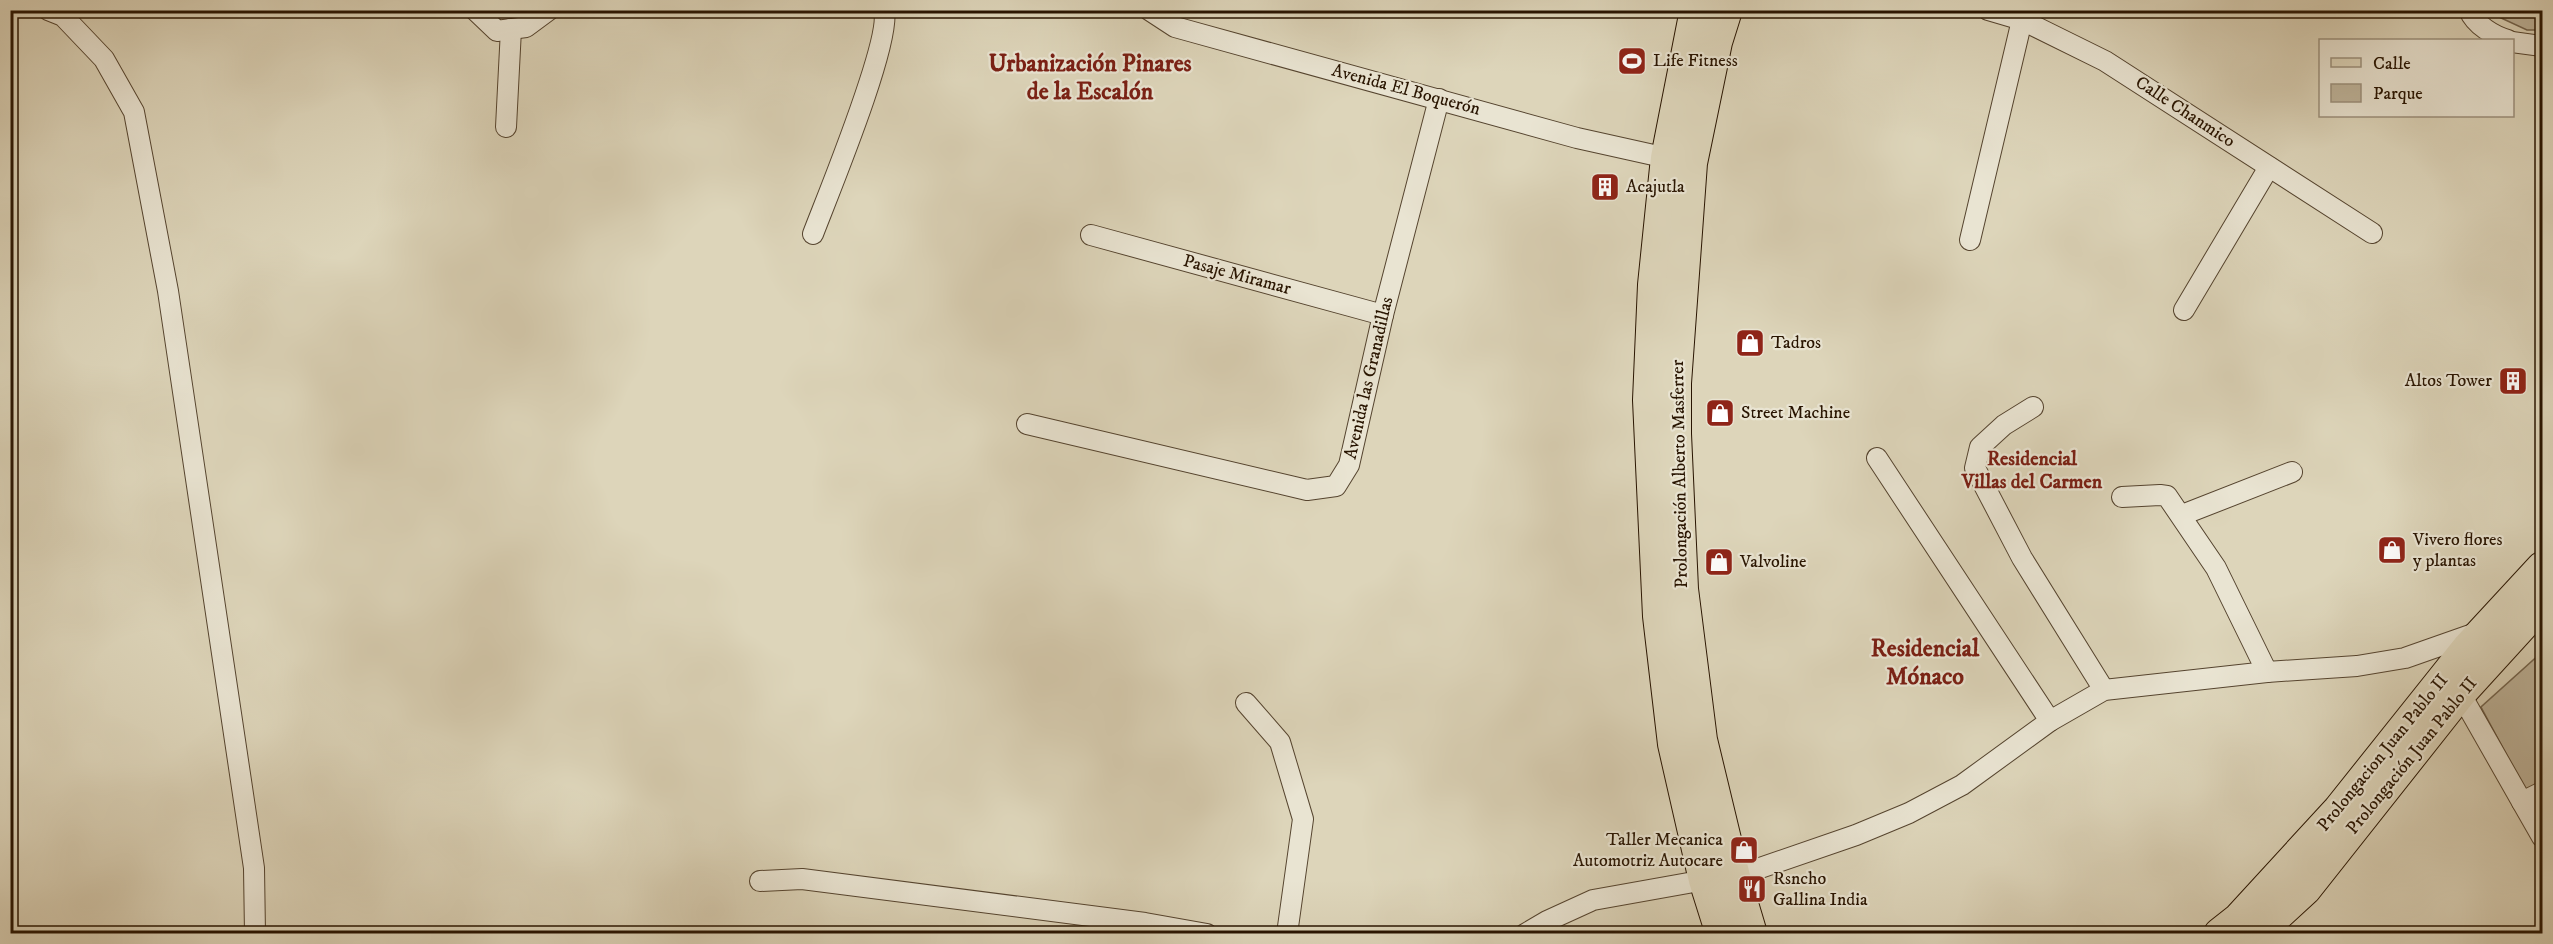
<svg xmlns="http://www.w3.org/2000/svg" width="2553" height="944" font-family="'IM FELL DW Pica',serif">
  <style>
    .green { fill: #beb49b; stroke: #73644e; stroke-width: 1.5 }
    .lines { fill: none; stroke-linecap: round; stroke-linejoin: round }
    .street-casing { stroke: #55442f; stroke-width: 22 }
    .primary-casing { stroke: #281401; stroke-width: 34 }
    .street { stroke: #e9e4d2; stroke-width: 20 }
    .primary { stroke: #ddd5ba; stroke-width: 32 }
    .labels { text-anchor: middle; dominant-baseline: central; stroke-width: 4.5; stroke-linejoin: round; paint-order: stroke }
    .poi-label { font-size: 18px; fill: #281401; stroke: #e9e4d2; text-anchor: start }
    .street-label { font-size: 18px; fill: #281401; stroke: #e9e4d2 }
    .neighbourhood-label { font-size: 20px; font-weight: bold; fill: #7a1f14; stroke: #e9e4d2 }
    .district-label { font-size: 24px; font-weight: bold; fill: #7a1f14; stroke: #e9e4d2 }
  </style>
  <rect width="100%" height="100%" fill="#ddd5ba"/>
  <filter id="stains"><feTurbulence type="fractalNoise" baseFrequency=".00333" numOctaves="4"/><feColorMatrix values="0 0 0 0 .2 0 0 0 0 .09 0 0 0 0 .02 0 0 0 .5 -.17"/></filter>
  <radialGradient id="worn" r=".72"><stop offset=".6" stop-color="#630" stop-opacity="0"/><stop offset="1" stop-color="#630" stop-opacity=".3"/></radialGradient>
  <g class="green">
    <path d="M2486,11H2542V30H2527Z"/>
    <path d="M2542,652V821L2481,707Z"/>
  </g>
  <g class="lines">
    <g class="street-casing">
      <g id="street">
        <path d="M48,10L63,16L104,59L134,112L168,291L254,868L255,934"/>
        <path d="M475,10L497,31L526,27L549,10"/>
        <path d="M1149,10L1175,27L1577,138L1667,158"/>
        <path d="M1988,10L2022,20L2105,61L2372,233"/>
        <path d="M2469,10C2475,25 2494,36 2508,40"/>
        <path d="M2512,42L2542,46"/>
        <path d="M506,127L511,29"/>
        <path d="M813,234C827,197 892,41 884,10"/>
        <path d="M1091,235L1383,315"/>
        <path d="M1970,240L2022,20"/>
        <path d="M2184,310L2269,167"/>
        <path d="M2033,407L2004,425L1980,447L1975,468L2022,558L2104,690"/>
        <path d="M1027,424L1307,490L1336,486L1349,465L1383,315L1439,99"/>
        <path d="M1877,458L2050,721"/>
        <path d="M2122,497L2160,495L2167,496L2216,568L2267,672"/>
        <path d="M2182,515L2292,472"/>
        <path d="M2460,693L2522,802"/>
        <path d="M1246,703L1280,742L1303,819L1287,934"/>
        <path d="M2542,792L2522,802L2542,837"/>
        <path d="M1734,877L1856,835L1909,813L1962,785L2050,721L2104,690L2267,672L2357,666L2405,658L2479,632"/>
        <path d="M760,881L802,879L1145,923L1207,934"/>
        <path d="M1525,934L1547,921L1593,900L1705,880"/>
      </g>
    </g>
    <g class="primary-casing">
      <g id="primary">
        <path d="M1696,10L1667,158L1654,285L1649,400L1659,616L1674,744L1705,880L1722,934"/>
        <path d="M1726,10L1716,42L1691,163L1675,383V434L1682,589L1701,740L1734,877L1751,934"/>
        <path d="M2220,934L2239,919L2339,810L2469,647L2542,568"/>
        <path d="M2256,934L2305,889L2460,693L2542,603"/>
      </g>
    </g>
    <use href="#street" class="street"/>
    <use href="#primary" class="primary"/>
  </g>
  <defs>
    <g id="stadium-square" transform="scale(1.5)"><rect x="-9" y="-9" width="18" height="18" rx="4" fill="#8f2418" stroke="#e9e4d2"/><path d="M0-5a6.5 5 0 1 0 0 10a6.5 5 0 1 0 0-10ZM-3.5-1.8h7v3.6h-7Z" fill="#fff"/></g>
    <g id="building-square" transform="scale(1.5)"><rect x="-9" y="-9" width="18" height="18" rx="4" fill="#8f2418" stroke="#e9e4d2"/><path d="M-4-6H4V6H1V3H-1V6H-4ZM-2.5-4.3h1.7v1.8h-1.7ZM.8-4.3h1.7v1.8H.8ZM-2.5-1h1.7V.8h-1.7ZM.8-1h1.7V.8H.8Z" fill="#fff"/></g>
    <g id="shop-square" transform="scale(1.5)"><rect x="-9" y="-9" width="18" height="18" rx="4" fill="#8f2418" stroke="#e9e4d2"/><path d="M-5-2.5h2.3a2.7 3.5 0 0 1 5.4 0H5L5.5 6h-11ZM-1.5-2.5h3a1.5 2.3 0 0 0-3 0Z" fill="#fff"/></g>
    <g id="restaurant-square" transform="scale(1.5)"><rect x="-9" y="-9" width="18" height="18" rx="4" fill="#8f2418" stroke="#e9e4d2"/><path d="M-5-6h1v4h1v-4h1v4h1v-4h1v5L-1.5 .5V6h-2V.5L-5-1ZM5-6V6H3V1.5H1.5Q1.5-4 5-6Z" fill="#fff"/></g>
  </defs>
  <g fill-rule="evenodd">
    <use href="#stadium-square" x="1632" y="61"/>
    <use href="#building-square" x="1605" y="187"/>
    <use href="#shop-square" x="1750" y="343"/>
    <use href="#building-square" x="2513" y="381"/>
    <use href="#shop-square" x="1720" y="413"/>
    <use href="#shop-square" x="2392" y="550"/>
    <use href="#shop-square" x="1719" y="562"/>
    <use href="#shop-square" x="1744" y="850"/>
    <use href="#restaurant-square" x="1752" y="889"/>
  </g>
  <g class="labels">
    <g class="poi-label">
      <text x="1653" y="61">Life Fitness</text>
      <text x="1626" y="187">Acajutla</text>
      <text x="1771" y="343">Tadros</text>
      <text x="2492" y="381" text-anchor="end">Altos Tower</text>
      <text x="1741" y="413">Street Machine</text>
      <text x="2413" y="540">Vivero flores<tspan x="2413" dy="21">y plantas</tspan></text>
      <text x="1740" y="562">Valvoline</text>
      <text x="1723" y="840" text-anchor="end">Taller Mecanica<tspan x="1723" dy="21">Automotriz Autocare</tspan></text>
      <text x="1773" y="879">Rsncho<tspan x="1773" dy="21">Gallina India</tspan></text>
    </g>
    <g class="street-label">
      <text transform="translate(1406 90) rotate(15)">Avenida El Boquerón</text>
      <text transform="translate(2185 112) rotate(33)">Calle Chanmico</text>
      <text transform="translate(1237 275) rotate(15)">Pasaje Miramar</text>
      <text transform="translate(1369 378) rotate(-77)">Avenida las Granadillas</text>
      <text transform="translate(1680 474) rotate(-91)">Prolongación Alberto Masferrer</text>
      <text transform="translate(2383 753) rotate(-51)">Prolongacion Juan Pablo II</text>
      <text transform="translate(2412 756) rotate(-51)">Prolongación Juan Pablo II</text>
    </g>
    <g class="neighbourhood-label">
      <text x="2032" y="459">Residencial<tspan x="2032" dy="23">Villas del Carmen</tspan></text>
    </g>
    <g class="district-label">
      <text x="1090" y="64">Urbanización Pinares<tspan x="1090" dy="28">de la Escalón</tspan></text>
      <text x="1925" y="649">Residencial<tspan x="1925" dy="28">Mónaco</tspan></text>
    </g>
  </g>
  <rect width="2553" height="944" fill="none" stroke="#ddd5ba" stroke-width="36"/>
  <rect x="12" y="12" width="2529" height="920" fill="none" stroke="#281401" stroke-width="3"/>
  <rect x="18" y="18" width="2517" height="908" fill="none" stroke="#281401" stroke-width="1.5"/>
  <rect x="2319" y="39" width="195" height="78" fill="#e9e4d2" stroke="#9c917e" stroke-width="1.5"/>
  <rect x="2331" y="58" width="30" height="9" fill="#ddd5ba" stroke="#9c917e" stroke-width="1.5"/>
  <text x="2373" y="69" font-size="18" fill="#281401">Calle</text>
  <rect x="2331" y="84" width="30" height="18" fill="#beb49b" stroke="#9c917e" stroke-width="1.5"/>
  <text x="2373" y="99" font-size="18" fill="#281401">Parque</text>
  <rect width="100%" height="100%" filter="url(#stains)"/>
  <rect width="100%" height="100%" fill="url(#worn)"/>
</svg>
